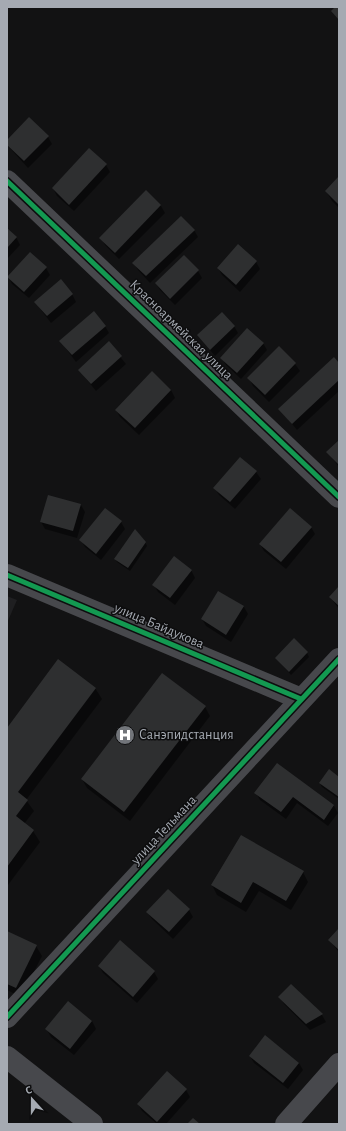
<svg xmlns="http://www.w3.org/2000/svg" width="346" height="1131" font-family="'Alegreya Sans',sans-serif">
  <style>
    .built { fill: #1f1f21 }
    .shadow { fill: #0007 }
    .building { fill: #2e2f30 }
    .lines { fill: none; stroke-linecap: round; stroke-linejoin: round }
    .minor { stroke: #47484c; stroke-width: 22 }
    .tertiary { stroke: #47484c; stroke-width: 22 }
    .cycleway-casing { stroke: #0d0d0e; stroke-width: 8 }
    .cycleway { stroke: #139951; stroke-width: 5 }
    .labels { text-anchor: middle; dominant-baseline: central; stroke-width: 3; stroke-linejoin: round; paint-order: stroke }
    .street-label { font-size: 14px; fill: #a5aab2; stroke: #0d0d0e }
    .poi-label { font-size: 14px; fill: #a5aab2; stroke: #0d0d0e; text-anchor: start }
  </style>
  <rect width="100%" height="100%" fill="#121213"/>
  <path class="built" d="M7,596L17,600L7,623Z"/>
  <g class="shadow">
    <path d="M48,137L52,144L28,168L7,145V141Z"/>
    <path d="M89,149L106,165L110,172L74,211L57,196L53,188Z"/>
    <path d="M339,178V208L332,201L326,191Z"/>
    <path d="M146,191L161,206L165,213L119,259L105,245L101,238Z"/>
    <path d="M7,229L16,237L20,245L7,259Z"/>
    <path d="M194,230L198,237L150,283L138,270L134,263Z"/>
    <path d="M256,262L260,269L240,292L222,275L218,268Z"/>
    <path d="M46,268L50,275L29,298L12,284L8,277Z"/>
    <path d="M198,271L202,278L175,305L160,290L156,283Z"/>
    <path d="M72,294L76,302L51,323L35,302Z"/>
    <path d="M105,326L109,333L76,362L61,342Z"/>
    <path d="M234,326L238,333L215,356L198,336Z"/>
    <path d="M109,343L126,364L96,391L79,370Z"/>
    <path d="M263,343L267,350L241,379L226,365L222,358Z"/>
    <path d="M279,347L295,364L300,371L269,402L253,386L249,378Z"/>
    <path d="M339,364V391L297,430L280,409Z"/>
    <path d="M171,390L175,398L139,435L120,417L116,410Z"/>
    <path d="M339,441V467L328,452Z"/>
    <path d="M240,458L256,472L261,479L235,509L219,495L215,488Z"/>
    <path d="M81,505L85,512L77,538L45,529L41,522Z"/>
    <path d="M121,522L125,529L101,560L85,547L81,540Z"/>
    <path d="M311,527L315,534L286,569L264,551L260,544Z"/>
    <path d="M145,542L147,546L130,571L117,562L115,559Z"/>
    <path d="M191,570L195,578L175,605L158,592L154,585Z"/>
    <path d="M339,587V609L330,597Z"/>
    <path d="M218,592L244,607L248,614L231,642L206,626L202,619Z"/>
    <path d="M307,653L309,657L291,675L276,658Z"/>
    <path d="M95,688L102,699L26,800L34,811L24,824L33,831L40,842L8,885L7,729Z"/>
    <path d="M205,707L210,716L130,821L87,788L82,779Z"/>
    <path d="M277,764L334,806L338,813L328,826L297,803L286,819L260,800L256,793Z"/>
    <path d="M339,778V799L322,787L320,783Z"/>
    <path d="M303,872L308,882L291,910L259,891L246,912L217,895L212,885Z"/>
    <path d="M189,910L193,917L173,939L152,919L147,912Z"/>
    <path d="M339,930V952L329,940Z"/>
    <path d="M7,932L36,946L42,956L21,997L7,990Z"/>
    <path d="M99,966L154,972L158,979L137,1003L103,973Z"/>
    <path d="M291,985L322,1015L326,1022L310,1030L284,1004L280,997Z"/>
    <path d="M68,1002L92,1021L96,1029L74,1055L51,1037L47,1030Z"/>
    <path d="M250,1056L299,1063L303,1070L288,1089L254,1063Z"/>
    <path d="M186,1090L190,1097L166,1124H157L142,1111L138,1104Z"/>
  </g>
  <g class="building">
    <path d="M335,7H339V20L331,11Z"/>
    <path d="M29,117L49,136L24,161L7,145V140Z"/>
    <path d="M89,148L107,164L69,205L52,188Z"/>
    <path d="M339,176V205L325,191Z"/>
    <path d="M146,190L161,205L115,253L99,238Z"/>
    <path d="M181,216L195,230L146,276L132,263Z"/>
    <path d="M7,228L17,237L7,248Z"/>
    <path d="M238,244L257,261L236,285L217,268Z"/>
    <path d="M30,252L47,267L24,292L7,277Z"/>
    <path d="M184,255L199,270L170,299L155,283Z"/>
    <path d="M61,279L73,294L47,316L34,302Z"/>
    <path d="M94,311L106,326L72,355L59,341Z"/>
    <path d="M222,312L235,326L210,350L197,335Z"/>
    <path d="M247,328L264,343L237,373L220,358Z"/>
    <path d="M109,341L122,356L91,384L78,370Z"/>
    <path d="M279,346L296,363L265,395L247,378Z"/>
    <path d="M334,357L339,363V380L292,424L278,409Z"/>
    <path d="M152,371L171,390L135,428L115,410Z"/>
    <path d="M339,440V465L326,452Z"/>
    <path d="M240,457L257,471L230,502L213,488Z"/>
    <path d="M48,495L81,504L73,531L40,522Z"/>
    <path d="M105,508L122,521L96,554L79,540Z"/>
    <path d="M290,508L312,527L281,562L259,544Z"/>
    <path d="M135,529L146,542L128,568L114,559Z"/>
    <path d="M174,556L192,570L170,598L152,585Z"/>
    <path d="M339,586V606L329,597Z"/>
    <path d="M218,591L244,606L226,635L201,619Z"/>
    <path d="M294,638L308,652L289,672L275,658Z"/>
    <path d="M58,659L96,688L18,792L28,800L16,816L34,830L7,867V728Z"/>
    <path d="M162,673L206,706L124,812L81,779Z"/>
    <path d="M277,763L334,805L324,820L293,797L281,812L254,793Z"/>
    <path d="M329,769L339,777V797L319,783Z"/>
    <path d="M241,835L304,871L286,901L253,882L241,903L211,885Z"/>
    <path d="M168,889L190,909L169,932L146,912Z"/>
    <path d="M339,928V950L328,940Z"/>
    <path d="M7,931L37,945L16,988L7,984Z"/>
    <path d="M120,940L155,971L133,997L98,966Z"/>
    <path d="M291,984L323,1014L306,1024L278,997Z"/>
    <path d="M68,1001L92,1021L70,1049L45,1029Z"/>
    <path d="M265,1035L299,1063L283,1083L249,1056Z"/>
    <path d="M167,1071L187,1089L157,1122L137,1104Z"/>
    <path d="M193,1118L200,1124H187Z"/>
  </g>
  <g class="lines">
    <g class="minor">
      <path d="M7,181L339,497"/>
      <path d="M7,575L301,699"/>
      <path d="M286,1124L339,1064"/>
    </g>
    <g class="tertiary">
      <path d="M7,1017L339,659"/>
      <path d="M7,1057L92,1124"/>
    </g>
    <g class="cycleway-casing">
      <g id="cycleway">
        <path d="M7,181L339,497"/>
        <path d="M7,575L301,699"/>
        <path d="M7,1017L339,659"/>
      </g>
    </g>
    <use href="#cycleway" class="cycleway"/>
  </g>
  <defs>
    <g id="hospital-disc" transform="scale(1)"><circle r="9.5" fill="#72757a" stroke="#0d0d0e"/><path d="M-5-5h3v3.5h4V-5h3V5h-3V1.5h-4V5h-3Z" fill="#fff"/></g>
  </defs>
  <g fill-rule="evenodd">
    <use href="#hospital-disc" x="125" y="735"/>
  </g>
  <g class="labels">
    <g class="street-label">
      <text transform="translate(181 330) rotate(44)">Красноармейская улица</text>
      <text transform="translate(159 626) rotate(23)">улица Байдукова</text>
      <text transform="translate(164 830) rotate(-47)">улица Тельмана</text>
    </g>
    <g class="poi-label">
      <text x="139" y="735">Санэпидстанция</text>
    </g>
  </g>
  <rect width="346" height="1131" fill="none" stroke="#a5aab2" stroke-width="16"/>
  <g transform="translate(32 1099) rotate(339)" stroke="#0d0d0e" stroke-width="3" paint-order="stroke">
  <path d="M0-3L7 15L0 10L-7 15Z" fill="#a5aab2"/>
  <text y="-6" font-size="11" font-weight="bold" text-anchor="middle" fill="#a5aab2">С</text>
  </g>
</svg>
